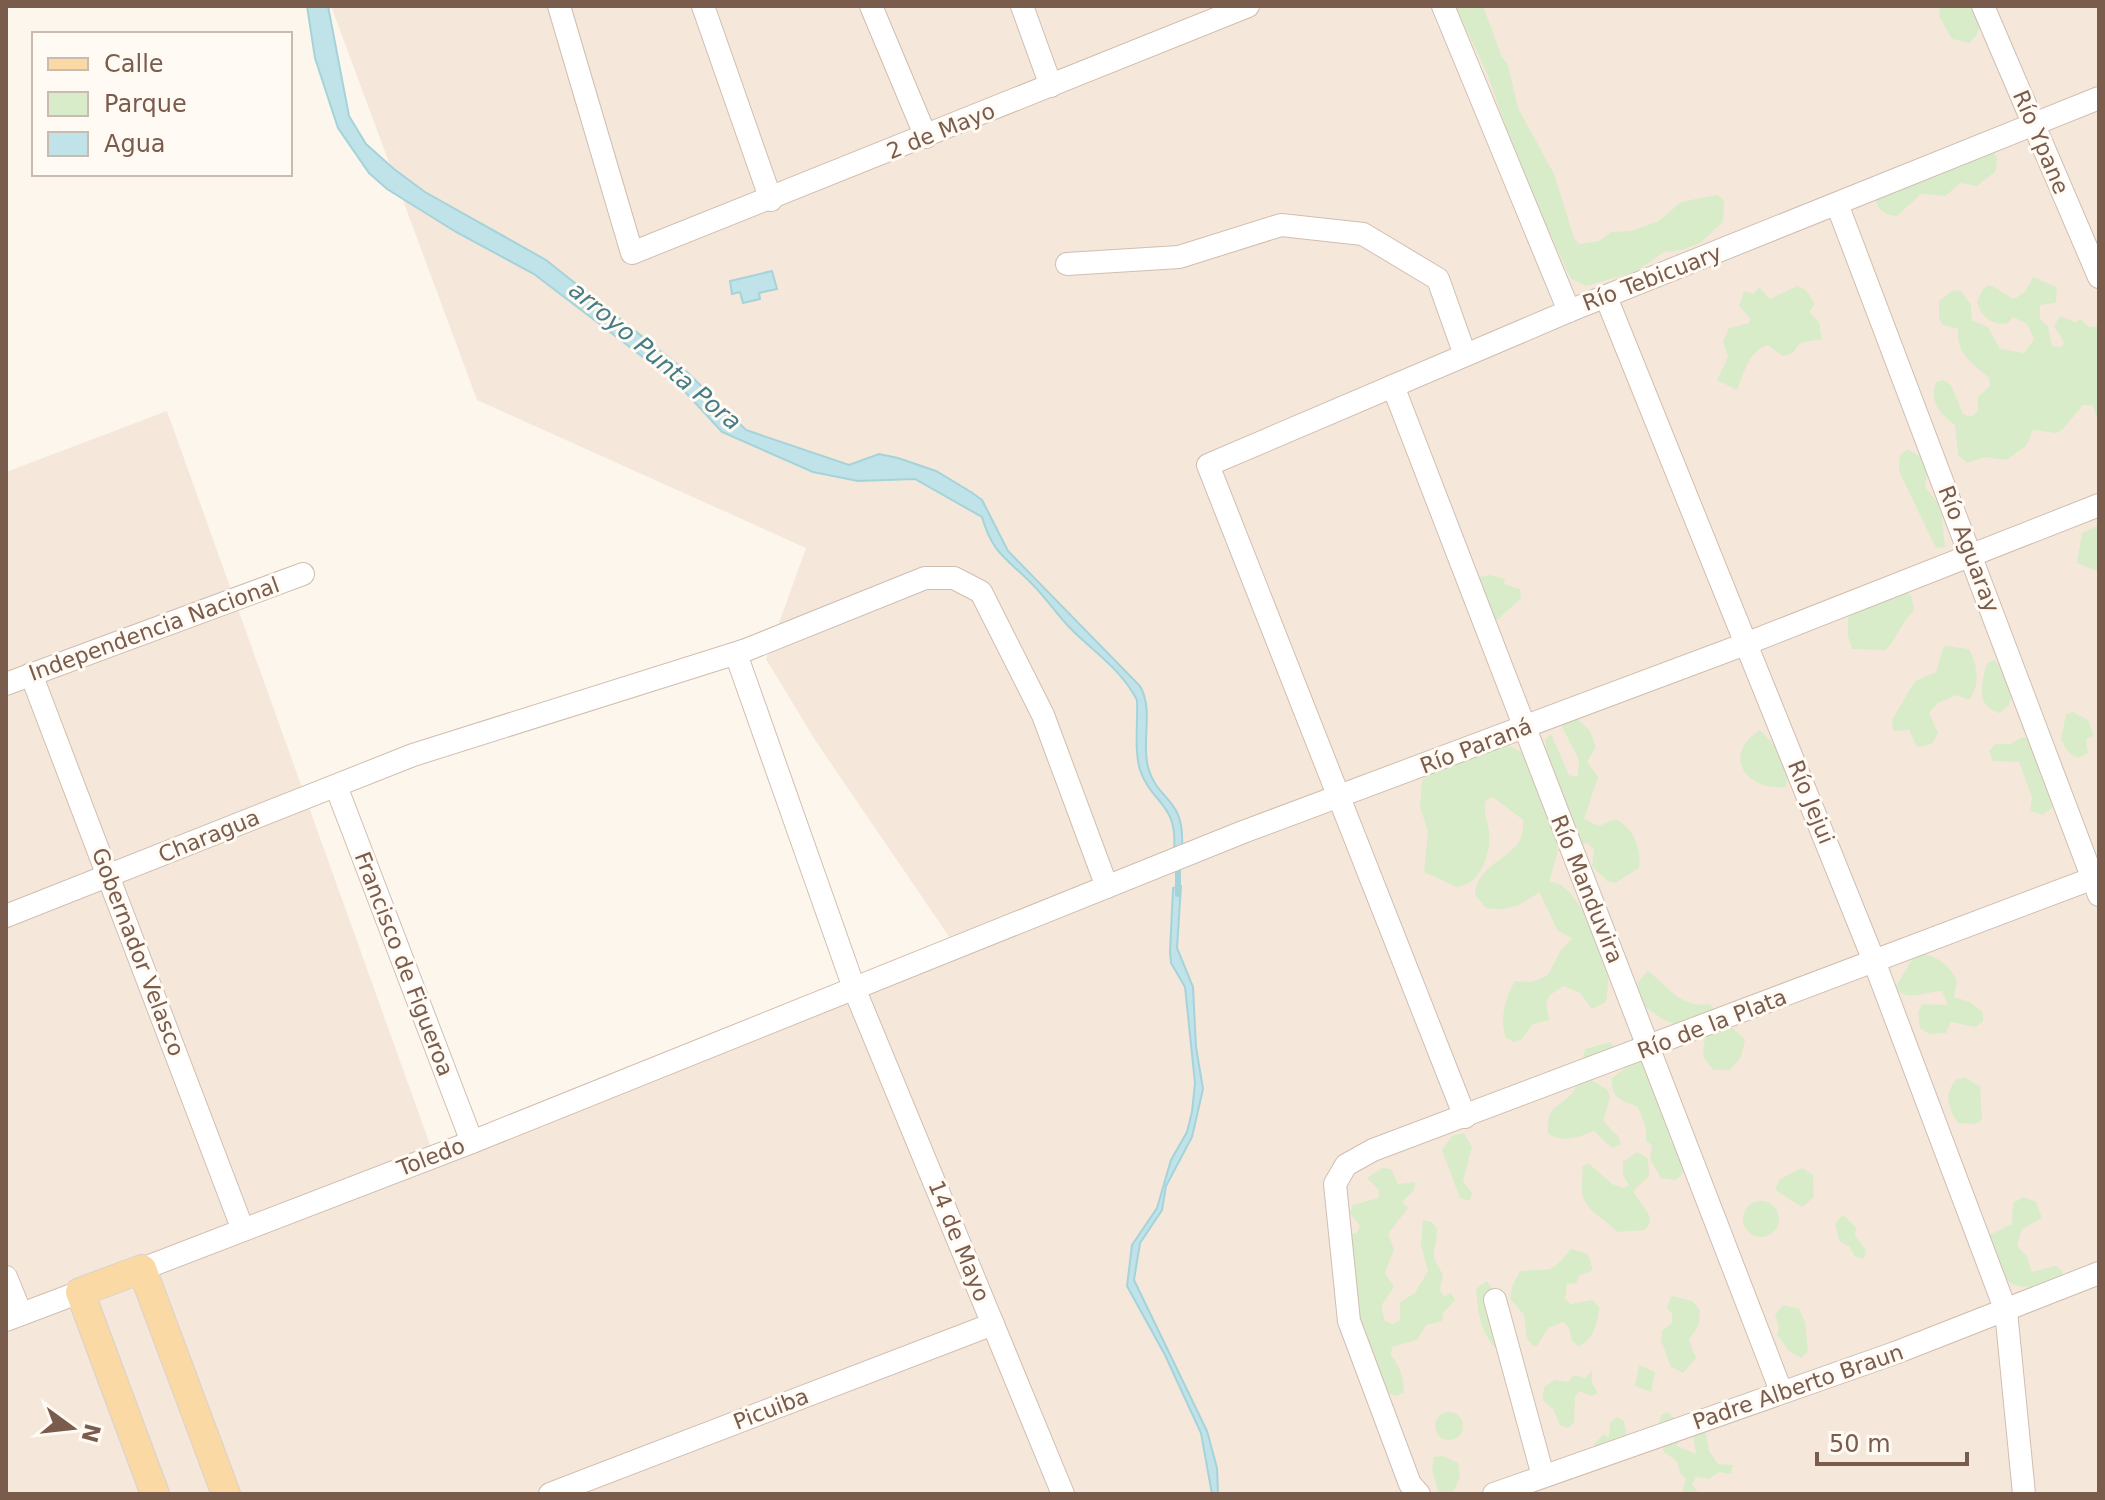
<svg xmlns="http://www.w3.org/2000/svg" width="2105" height="1500" font-family="'DejaVu Sans',sans-serif">
  <style>
    .residential { fill: #f5e8da }
    .green { fill: #d8ecc9 }
    .water { fill: #bfe3e8; stroke: #a5d3da; stroke-width: 2 }
    .lines { fill: none; stroke-linecap: round; stroke-linejoin: round }
    .stream { stroke: #a5d3da; stroke-width: 6 }
    .minor-casing { stroke: #d1beb0; stroke-width: 24 }
    .major-casing { stroke: #dad1cd; stroke-width: 30 }
    .minor { stroke: #fff; stroke-width: 22 }
    .major { stroke: #fbd9a5; stroke-width: 28 }
    .labels { text-anchor: middle; dominant-baseline: central; stroke-width: 6; stroke-linejoin: round; paint-order: stroke }
    .street-label { font-size: 22px; fill: #7a5c4d; stroke: #fffaf3 }
    .water-label { font-size: 24px; font-style: italic; fill: #437c86; stroke: #fffaf3 }
  </style>
  <rect width="100%" height="100%" fill="#fdf6ec"/>
  <path class="residential" d="M331,6H2099V1494H6V472L167,411L433,1153L950,938L815,740L766,659L806,548L477,400Z"/>
  <g class="green">
    <path d="M1455,6H1483L1502,57L1508,65L1518,108L1554,174L1574,238L1579,244L1599,241L1611,232L1631,231L1659,221L1681,202L1717,195L1724,200L1723,222L1700,243L1682,250L1664,252L1635,272L1586,286L1571,279L1520,168L1487,73Z"/>
    <path d="M1940,6H1973C1981,21 1983,31 1969,43L1952,39L1939,16Z"/>
    <path d="M1992,149L1997,159L1996,171L1977,186L1961,183L1945,196L1921,194L1897,216C1882,215 1874,207 1876,192Z"/>
    <path d="M2033,277L2057,287L2056,303L2040,305V319L2048,326L2052,346L2062,347L2064,342L2054,326L2060,316L2075,322L2081,319L2089,327L2099,326V422L2092,405H2083L2063,429L2056,433L2033,430L2026,446L2006,460L1985,457L1967,463L1958,455L1955,425C1940,414 1929,402 1936,382L1944,380L1951,385L1963,414L1971,417L1978,411V397L1990,386L1989,378C1971,362 1956,354 1958,329L1943,325L1939,318V301L1953,290L1961,291L1971,305L1972,320L1988,327L2000,349L2024,353L2034,339L2027,324L2013,317L2008,323C1992,327 1981,316 1977,302L1983,289L1990,285L2014,299L2025,292Z"/>
    <path d="M1797,286L1806,290L1815,304L1809,312L1819,322L1822,339L1800,343L1793,353L1783,356L1767,345C1749,351 1744,373 1737,390L1717,380L1728,357L1723,341L1729,328L1749,323L1750,318L1739,306L1744,291L1754,294L1759,287L1770,299Z"/>
    <path d="M1907,449L1929,461L1925,487L1941,507L1945,547L1936,548L1899,471L1900,455Z"/>
    <path d="M2099,525V572L2077,563L2082,533Z"/>
    <path d="M1489,575L1505,579L1504,584L1520,589L1521,598L1497,620L1489,617L1479,585L1480,577Z"/>
    <path d="M1895,593L1911,594L1914,610C1902,622 1897,637 1886,650L1852,649L1848,636V616Z"/>
    <path d="M1944,646L1969,649C1978,666 1981,684 1969,700L1957,695L1938,703L1929,713L1938,733L1932,744L1917,747L1909,730L1893,731L1892,720L1915,681L1936,672Z"/>
    <path d="M1995,660L2014,690L2009,705L1999,713C1974,705 1982,682 1987,663Z"/>
    <path d="M2073,712L2088,720L2094,736L2086,739L2088,753L2078,758L2069,753L2061,740L2066,714Z"/>
    <path d="M1571,713L1590,731L1596,747L1587,762L1598,777L1584,819L1599,826L1615,819C1633,826 1642,849 1639,868L1615,883L1607,881L1592,866L1594,849L1587,843L1579,845L1549,818L1558,850L1549,882C1573,879 1602,943 1607,965C1609,975 1608,991 1606,1002L1592,1009L1580,993L1563,986L1550,995L1546,1003L1549,1020L1533,1024L1522,1039L1514,1042L1506,1038C1499,1020 1505,998 1515,981L1532,982L1548,975L1561,950L1572,938L1558,931L1539,892C1523,905 1507,912 1486,908L1475,895C1478,857 1527,860 1523,820L1493,797L1486,800C1483,811 1486,816 1488,825C1493,848 1483,885 1457,887L1424,872L1428,832L1420,807L1422,781L1428,774L1501,742L1525,754L1550,777L1545,740L1551,734L1569,775L1578,777L1579,760L1562,727Z"/>
    <path d="M1760,730C1778,749 1792,760 1786,787C1747,792 1720,755 1760,730Z"/>
    <path d="M2022,737L2031,740L2055,799L2052,808L2043,815L2030,811L2032,797L2019,762L1993,761L1989,751L1995,744H2010Z"/>
    <path d="M1916,953C1933,953 1951,965 1957,981L1954,997L1970,1002L1983,1013V1022L1975,1027L1951,1022L1946,1033L1929,1034L1920,1028L1918,1012L1922,1004L1948,1005L1942,991C1925,991 1909,1003 1895,988Z"/>
    <path d="M1648,971C1670,988 1680,1008 1710,1004C1719,1020 1733,1026 1745,1040L1741,1057L1730,1070H1713L1703,1056L1705,1036L1664,1020L1637,1001V983Z"/>
    <path d="M1610,1042L1616,1050L1589,1074L1593,1081L1608,1090L1610,1098L1603,1121L1619,1137L1620,1145L1612,1148L1594,1131C1581,1137 1560,1144 1548,1133C1546,1103 1561,1108 1573,1092C1582,1080 1582,1063 1585,1049Z"/>
    <path d="M1634,1052L1673,1081L1666,1123L1671,1143L1683,1149C1686,1160 1687,1175 1674,1180L1661,1178L1650,1159L1652,1146L1646,1140V1128L1638,1107C1620,1100 1611,1098 1612,1078L1623,1070Z"/>
    <path d="M1965,1078L1980,1086L1982,1120L1975,1124L1958,1123C1948,1107 1943,1094 1957,1079Z"/>
    <path d="M1464,1133L1472,1147L1463,1181L1472,1193L1470,1201L1460,1198L1442,1150L1452,1136Z"/>
    <path d="M1637,1152L1648,1159L1649,1176L1633,1191L1649,1215L1650,1223L1645,1230L1617,1232C1607,1220 1584,1210 1582,1193C1581,1183 1584,1177 1582,1167L1588,1163L1612,1184L1624,1188L1629,1185L1623,1175V1162Z"/>
    <path d="M1382,1168L1391,1169L1398,1184L1415,1182L1414,1190L1402,1202L1408,1208L1388,1234L1394,1249L1385,1273L1394,1287L1381,1306L1385,1321L1393,1324L1400,1320V1302L1415,1293L1428,1271L1421,1245L1423,1220L1432,1222L1437,1229C1437,1253 1427,1251 1443,1274L1440,1290L1444,1297L1451,1293L1455,1300L1443,1313L1442,1321L1426,1325L1417,1340L1392,1347L1391,1355C1400,1367 1404,1378 1404,1393L1395,1396L1387,1392L1361,1322L1355,1316L1348,1234L1357,1233L1360,1226L1350,1213L1353,1205L1378,1198L1379,1190L1367,1178Z"/>
    <path d="M1802,1168L1813,1175L1814,1197L1802,1207L1775,1190L1780,1179Z"/>
    <path d="M2024,1197L2036,1202L2042,1218L2022,1229L2017,1246L2026,1255L2032,1272L2055,1266L2062,1270L2064,1279C2009,1295 2004,1289 1987,1236L2012,1224L2013,1203Z"/>
    <circle cx="1761" cy="1219" r="18"/>
    <path d="M1843,1215L1856,1227L1855,1236L1866,1250L1864,1259L1855,1257L1850,1247L1839,1241L1835,1223Z"/>
    <path d="M1571,1249L1588,1254L1593,1270L1579,1276L1576,1284L1567,1283L1565,1299L1571,1304L1593,1300L1599,1307C1598,1322 1594,1341 1578,1346L1572,1341L1569,1328L1563,1322L1548,1328L1537,1346H1533L1527,1338L1524,1315L1510,1299L1512,1287L1520,1271C1553,1267 1548,1277 1571,1249Z"/>
    <path d="M1487,1281L1494,1292L1498,1351C1480,1332 1478,1315 1476,1289Z"/>
    <path d="M1672,1296L1692,1301L1700,1310L1699,1324L1689,1340L1696,1358L1683,1373L1671,1367L1661,1340L1662,1331L1672,1323V1314L1667,1307Z"/>
    <path d="M1783,1305L1799,1309L1805,1322L1808,1352L1801,1358L1790,1352L1777,1335L1779,1326L1775,1315Z"/>
    <path d="M1639,1365L1655,1372L1651,1392L1635,1386Z"/>
    <path d="M1592,1371V1383L1598,1393L1591,1396L1579,1391L1575,1397L1574,1422L1568,1428L1560,1425L1553,1409L1543,1400L1544,1387L1555,1380L1568,1382L1574,1375L1585,1378Z"/>
    <circle cx="1449" cy="1426" r="14"/>
    <path d="M1668,1412L1679,1424L1677,1446L1696,1454L1693,1434L1706,1433L1709,1451L1718,1464L1733,1465L1731,1474L1719,1472L1709,1479L1696,1477L1692,1484L1699,1494H1682L1686,1479L1680,1473L1677,1461L1664,1452L1658,1428L1661,1415Z"/>
    <path d="M1617,1417L1624,1421L1628,1443L1593,1452L1595,1443L1604,1434L1609,1438L1610,1422Z"/>
    <path d="M1443,1456L1458,1463L1460,1477L1452,1494H1439L1432,1469L1434,1457Z"/>
  </g>
  <g class="water">
    <path d="M307,6H328L349,116L366,144L394,169L425,192L546,260L688,373L746,430L849,465L879,454L898,458L936,471L971,492L982,500L1008,551L1140,686C1154,711 1141,740 1148,767C1157,802 1185,796 1182,847L1174,849C1178,804 1152,804 1140,770C1134,750 1138,722 1137,700C1122,671 1097,654 1074,632C1059,618 1048,600 1033,585C1007,558 993,555 982,517L915,479L858,481L813,472L722,432L677,383L534,274L456,232L387,189L369,173L338,128L315,58Z"/>
    <path d="M772,271L777,289L759,293L760,299L743,303L740,292L732,294L730,281Z"/>
    <path d="M1181,886L1177,948L1193,987L1196,1047L1203,1089L1192,1137L1166,1186L1162,1210L1140,1243L1134,1280L1207,1431L1217,1468L1218,1494H1212L1201,1433L1165,1355L1127,1286L1132,1245L1157,1208L1171,1160L1187,1132L1192,1112L1195,1083L1185,987L1171,963L1170,952L1173,888Z"/>
  </g>
  <g class="lines">
    <path class="stream" d="M1178,894V862"/>
    <g class="minor-casing">
      <g id="minor">
        <path d="M559,6L632,253L1248,6"/>
        <path d="M703,6L771,200"/>
        <path d="M871,6L926,137"/>
        <path d="M1022,6L1051,86"/>
        <path d="M1443,6L1569,311"/>
        <path d="M1983,6L2099,277"/>
        <path d="M1837,204L2099,895"/>
        <path d="M1067,264L1179,257L1281,225L1363,234L1438,279L1465,355"/>
        <path d="M1606,297L1874,961L2006,1311L2024,1494"/>
        <path d="M1393,386L1781,1391"/>
        <path d="M31,674L243,1230"/>
        <path d="M6,684L303,574"/>
        <path d="M336,786L472,1142"/>
        <path d="M6,916L413,755L743,651"/>
        <path d="M1465,1117L1208,465L1569,311L2099,98"/>
        <path d="M142,1269L472,1142L1243,832L1748,643L2099,505"/>
        <path d="M6,1277L21,1314"/>
        <path d="M1495,1300L1543,1476"/>
        <path d="M6,1320L80,1292"/>
        <path d="M550,1494L993,1324"/>
        <path d="M1063,1494L854,988L736,654L925,578H954L981,592L1043,715L1107,887"/>
        <path d="M1419,1494L1410,1484L1349,1321L1335,1184L1346,1165L1373,1150L2099,876"/>
        <path d="M1494,1494L1895,1353L2099,1273"/>
      </g>
    </g>
    <g class="major-casing">
      <path id="major" d="M155,1494L80,1292L142,1269L226,1494"/>
    </g>
    <use href="#minor" class="minor"/>
    <use href="#major" class="major"/>
  </g>
  <g class="labels">
    <g class="street-label">
      <text transform="translate(941 131) rotate(-22)">2 de Mayo</text>
      <text transform="translate(2041 142) rotate(67)">Río Ypane</text>
      <text transform="translate(1652 278) rotate(-21)">Río Tebicuary</text>
      <text transform="translate(1969 549) rotate(69)">Río Aguaray</text>
      <text transform="translate(154 629) rotate(-20)">Independencia Nacional</text>
      <text transform="translate(1476 746) rotate(-21)">Río Paraná</text>
      <text transform="translate(1811 802) rotate(68)">Río Jejui</text>
      <text transform="translate(209 836) rotate(-22)">Charagua</text>
      <text transform="translate(1587 889) rotate(68)">Río Manduvira</text>
      <text transform="translate(138 952) rotate(69)">Gobernador Velasco</text>
      <text transform="translate(404 964) rotate(69)">Francisco de Figueroa</text>
      <text transform="translate(1712 1024) rotate(-21)">Río de la Plata</text>
      <text transform="translate(431 1157) rotate(-21)">Toledo</text>
      <text transform="translate(959 1241) rotate(68)">14 de Mayo</text>
      <text transform="translate(1798 1387) rotate(-19)">Padre Alberto Braun</text>
      <text transform="translate(771 1409) rotate(-21)">Picuiba</text>
    </g>
    <g class="water-label">
      <text transform="translate(655 356) rotate(40)">arroyo Punta Pora</text>
    </g>
  </g>
  <rect width="2105" height="1500" fill="none" stroke="#7a5c4d" stroke-width="16"/>
  <rect x="32" y="32" width="260" height="144" fill="#fffaf3" stroke="#cabbb1" stroke-width="2"/>
  <rect x="48" y="58" width="40" height="12" fill="#fbd9a5" stroke="#cabbb1" stroke-width="2"/>
  <text x="104" y="72" font-size="24" fill="#7a5c4d">Calle</text>
  <rect x="48" y="92" width="40" height="24" fill="#d8ecc9" stroke="#cabbb1" stroke-width="2"/>
  <text x="104" y="112" font-size="24" fill="#7a5c4d">Parque</text>
  <rect x="48" y="132" width="40" height="24" fill="#bfe3e8" stroke="#cabbb1" stroke-width="2"/>
  <text x="104" y="152" font-size="24" fill="#7a5c4d">Agua</text>
  <g transform="translate(72 1428) rotate(105)" stroke="#fffaf3" stroke-width="6" paint-order="stroke">
  <path d="M0-6L14 30L0 20L-14 30Z" fill="#7a5c4d"/>
  <text y="-12" font-size="22" font-weight="bold" text-anchor="middle" fill="#7a5c4d">N</text>
  </g>
  <path d="M1817 1452v12h150v-12" fill="none" stroke="#7a5c4d" stroke-width="4"/>
  <text x="1829" y="1452" font-size="24" fill="#7a5c4d" stroke="#fffaf3" stroke-width="6" paint-order="stroke">50 m</text>
</svg>
